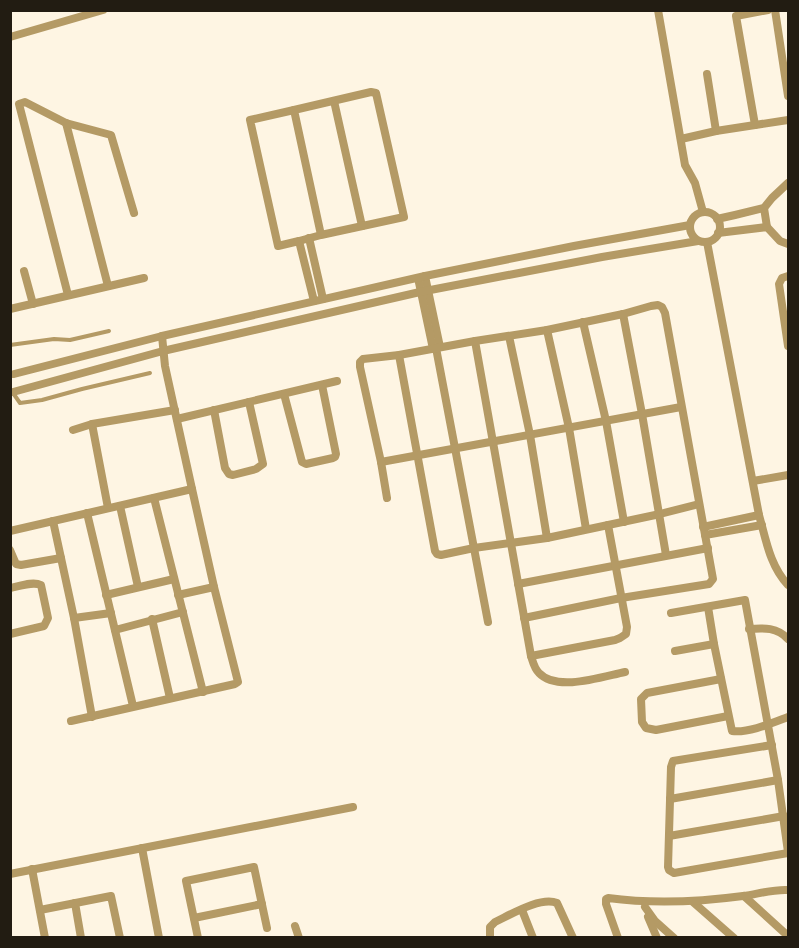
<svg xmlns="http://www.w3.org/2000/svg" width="799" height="948" font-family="'Noto Sans',sans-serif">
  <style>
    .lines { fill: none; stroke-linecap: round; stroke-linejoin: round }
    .service { stroke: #b49a65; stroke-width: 4 }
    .minor { stroke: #b49a65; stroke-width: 8 }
  </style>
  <rect width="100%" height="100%" fill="#fef5e3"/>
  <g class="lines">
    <g class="service">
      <path d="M10,345L54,339L70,340L109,331"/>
      <path d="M13,393L20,403L42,400L82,389L150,373"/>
    </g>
    <g class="minor">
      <path d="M658,10L685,165L695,183L703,212"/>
      <path d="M775,10L788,96"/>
      <path d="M10,37L103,10"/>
      <path d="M707,74L716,131"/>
      <path d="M334,101L362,226"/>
      <path d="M294,110L250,120L278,246L299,241"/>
      <path d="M66,123L108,286"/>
      <path d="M755,125L736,16L768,10"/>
      <path d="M681,139L716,131L788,120"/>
      <path d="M764,208L767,227"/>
      <circle cx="705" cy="227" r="15"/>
      <path d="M717,219L735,215L764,208L772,198L788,183"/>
      <path d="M718,233L767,227L780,241L788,244"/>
      <path d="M309,238L323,299"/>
      <path d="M707,242L759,515C766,540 770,566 788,585"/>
      <path d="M24,271L33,304"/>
      <path d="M425,276L440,347"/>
      <path d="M788,276L782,278L779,284L788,346"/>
      <path d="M418,278L433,349"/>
      <path d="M68,295L19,104L25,102L66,123L111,135L134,213"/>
      <path d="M314,301L299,241L321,235L404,217L376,93L371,92L294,110L321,235"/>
      <path d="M10,309L144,278"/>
      <path d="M623,314L642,414L666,555"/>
      <path d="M583,322L606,421L624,522"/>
      <path d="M547,330L569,428L586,529"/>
      <path d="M509,336L530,435L547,538"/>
      <path d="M475,341L531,656C533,662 534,668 539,673C557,692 601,677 625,672"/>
      <path d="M436,348L488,622"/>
      <path d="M399,355L435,551L437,554L441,555L474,548L547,538L660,514L699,504"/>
      <path d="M14,374L162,336L425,276L574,246L690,225"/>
      <path d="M13,392L163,351L420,292L602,257L698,241"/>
      <path d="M284,394L302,462L306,464L333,458L335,457L336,454L322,385"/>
      <path d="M214,410L225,468L229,474L233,475L256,469L263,464L249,402"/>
      <path d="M177,419L337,381"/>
      <path d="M92,424L108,508"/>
      <path d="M73,430L92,424L175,410"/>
      <path d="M381,462L681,407"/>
      <path d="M753,481L788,475"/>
      <path d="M154,498L203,692"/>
      <path d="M387,498L381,462L360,367V362L363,359L399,355L475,341L547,330L623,314L651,306L658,305L662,307L665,313L713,579L709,584L621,598L524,618"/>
      <path d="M120,506L138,587"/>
      <path d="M87,513L133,706"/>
      <path d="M53,521L74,618L92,717"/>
      <path d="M703,527L759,515"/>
      <path d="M10,531L192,489"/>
      <path d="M705,535L762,525"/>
      <path d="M10,550L16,564L21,565L61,558"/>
      <path d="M518,584L708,548"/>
      <path d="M10,588C20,586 33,581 41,585L48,618L44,626L10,634"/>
      <path d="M106,595L174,579"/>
      <path d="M178,595L214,587"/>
      <path d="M708,607L714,644L732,731C749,733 772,723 788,717"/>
      <path d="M671,613L745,600L778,780L788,852"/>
      <path d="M74,618L111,613"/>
      <path d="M152,619L170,698"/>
      <path d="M749,629C764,628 777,627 788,639"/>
      <path d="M115,630L183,612"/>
      <path d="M675,651L714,644"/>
      <path d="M531,656L615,640L620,638L626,634L627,627L608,525"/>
      <path d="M721,679L647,693L641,699L642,722L646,728L656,730L728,716"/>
      <path d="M71,721L235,684L238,682L214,587L192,489L165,366L162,336"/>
      <path d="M772,745L673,761L671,767L668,867L669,870L674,873L788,853"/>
      <path d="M670,799L778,780"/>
      <path d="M669,836L784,816"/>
      <path d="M142,848L159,938"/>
      <path d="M32,869L45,938"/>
      <path d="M10,874L353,807"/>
      <path d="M744,896L788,936"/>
      <path d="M693,902L734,938"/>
      <path d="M75,903L81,938"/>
      <path d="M645,907L655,921L674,938"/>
      <path d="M40,910L111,896L120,938"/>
      <path d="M522,910L533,938"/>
      <path d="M648,917L657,938"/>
      <path d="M194,918L262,904"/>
      <path d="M295,926L299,938"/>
      <path d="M198,938L186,881L254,867L267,928"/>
      <path d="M490,938V927L495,922C510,915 541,896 557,903L573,938"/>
      <path d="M618,938L606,904V899L608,898C653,904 698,902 743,896C758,894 773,889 788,890"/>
    </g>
  </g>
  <rect width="799" height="948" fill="none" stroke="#221c12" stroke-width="24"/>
</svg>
